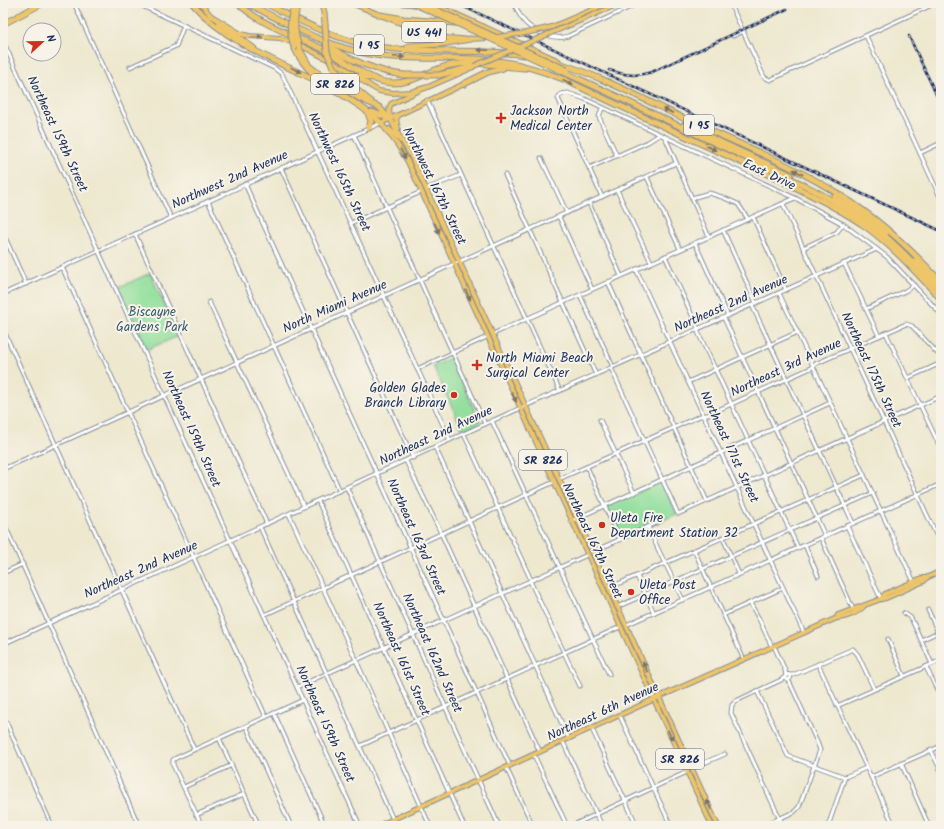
<svg xmlns="http://www.w3.org/2000/svg" width="944" height="829" font-family="Kalam,sans-serif">
  <style>
    .green { fill: #93df9c; stroke: #57877d }
    .lines { fill: none; stroke-linecap: round; stroke-linejoin: round }
    .minor-casing { stroke: #848c96; stroke-width: 5 }
    .major-casing { stroke: #848c96; stroke-width: 6 }
    .highway-casing { stroke: #848c96; stroke-width: 7 }
    .minor { stroke: #fff; stroke-width: 3 }
    .major { stroke: #eec569; stroke-width: 4 }
    .highway { stroke: #eec569; stroke-width: 5 }
    .rail-casing { stroke: #1b2f5e; stroke-width: 2.5 }
    .rail { stroke: #f7f3e8; stroke-width: 1; stroke-dasharray: 3; stroke-linecap: butt }
    .major-bridge-casing { stroke: #848c96; stroke-width: 6; stroke-linecap: butt }
    .highway-bridge-casing { stroke: #848c96; stroke-width: 7; stroke-linecap: butt }
    .major-bridge { stroke: #eec569; stroke-width: 4 }
    .highway-bridge { stroke: #eec569; stroke-width: 5 }
    .oneway { fill: #7a7263 }
    .poi-dot { fill: #c8321e; stroke: #f7f3e8; stroke-width: 1.5 }
    .labels { text-anchor: middle; dominant-baseline: central; stroke-width: 4; stroke-linejoin: round; paint-order: stroke }
    .shield { fill: #f7f3e8; stroke: #5d6a87; stroke-width: 1 }
    .shield-label { font-size: 12px; font-weight: bold; fill: #1b2f5e }
    .poi-label { font-size: 13px; fill: #1b2f5e; stroke: #f7f3e8; text-anchor: start }
    .street-label { font-size: 13px; fill: #1b2f5e; stroke: #f7f3e8 }
    .park-label { font-size: 13px; fill: #395b6e; stroke: #f7f3e8 }
  </style>
  <rect width="100%" height="100%" fill="#f7f3e8"/>
  <filter id="ink" filterUnits="userSpaceOnUse"><feTurbulence type="fractalNoise" baseFrequency=".025" numOctaves="2"/><feDisplacementMap in="SourceGraphic" scale="8" xChannelSelector="R" yChannelSelector="G"/><feConvolveMatrix kernelMatrix="1 2 1 2 8 2 1 2 1" color-interpolation-filters="sRGB"/></filter>
  <filter id="wash" filterUnits="userSpaceOnUse"><feTurbulence type="fractalNoise" baseFrequency=".012" numOctaves="4" result="noise"/><feDisplacementMap in="SourceGraphic" scale="16" xChannelSelector="R" yChannelSelector="G"/><feGaussianBlur stdDeviation="0.9" result="paint"/><feColorMatrix in="noise" values="0 0 0 0 0 0 0 0 0 0 0 0 0 0 0 0 0 1.4 0 .05"/><feComposite in="paint" operator="in"/></filter>
  <g filter="url(#wash)">
    <rect width="100%" height="100%" fill="#eee8cf"/>
    <g class="green">
      <path d="M150,273L179,336L146,350L120,287Z"/>
      <path d="M451,358L480,422L463,431L433,366Z"/>
      <path d="M662,482L677,514L621,539L605,507Z"/>
    </g>
  </g>
  <g filter="url(#ink)">
    <g class="lines">
      <g class="minor-casing">
        <g id="minor">
          <path d="M74,3L171,218"/>
          <path d="M136,3L274,68L282,74L450,440"/>
          <path d="M514,3C517,9 519,15 523,20C531,31 555,41 568,36L639,3"/>
          <path d="M730,3L764,77L770,80L936,3"/>
          <path d="M937,3L941,12"/>
          <path d="M733,36L744,31"/>
          <path d="M866,36L941,199"/>
          <path d="M3,41L360,826"/>
          <path d="M130,67L176,46L184,25"/>
          <path d="M427,100L560,391"/>
          <path d="M602,108L599,117L617,156"/>
          <path d="M354,135L485,424"/>
          <path d="M665,137L709,237"/>
          <path d="M920,153L941,143"/>
          <path d="M541,158L567,213"/>
          <path d="M281,168L413,458"/>
          <path d="M589,168L648,142L659,135"/>
          <path d="M505,175L596,375"/>
          <path d="M647,177L680,249"/>
          <path d="M245,184L510,766"/>
          <path d="M426,189L461,175"/>
          <path d="M617,190L651,262"/>
          <path d="M602,197L558,98L561,94L568,93L585,99L795,198L843,224L887,257L941,314"/>
          <path d="M692,198L709,193L722,197L738,204L748,219"/>
          <path d="M208,201L340,491"/>
          <path d="M589,203L621,276"/>
          <path d="M783,204L941,545"/>
          <path d="M559,217L592,289"/>
          <path d="M753,217L786,290"/>
          <path d="M351,223L421,192"/>
          <path d="M723,230L756,303"/>
          <path d="M3,233L26,284"/>
          <path d="M135,234L267,524"/>
          <path d="M695,243L728,316"/>
          <path d="M803,248L837,232L843,224"/>
          <path d="M665,256L697,326L698,332L798,548"/>
          <path d="M844,263L879,336"/>
          <path d="M62,267L266,717"/>
          <path d="M636,269L804,633"/>
          <path d="M608,282L707,501"/>
          <path d="M779,293L914,582"/>
          <path d="M3,294L381,123"/>
          <path d="M580,295L613,367"/>
          <path d="M209,302L304,507"/>
          <path d="M752,305L853,523"/>
          <path d="M866,309L905,291L914,285"/>
          <path d="M724,318L825,536"/>
          <path d="M3,329L194,749"/>
          <path d="M886,333L941,449"/>
          <path d="M493,334L795,198"/>
          <path d="M611,368L678,514L941,396"/>
          <path d="M417,369L487,337"/>
          <path d="M908,378L941,363"/>
          <path d="M688,382L798,332"/>
          <path d="M600,420L634,493"/>
          <path d="M492,421L609,674"/>
          <path d="M464,434L531,580"/>
          <path d="M435,447L569,739"/>
          <path d="M406,461L441,533L540,752"/>
          <path d="M587,467L620,540"/>
          <path d="M3,469L676,163"/>
          <path d="M559,479L700,416L707,415L811,368L813,365L906,324L912,326L941,357"/>
          <path d="M347,488L499,826"/>
          <path d="M318,501L464,826"/>
          <path d="M289,514L356,660L430,826"/>
          <path d="M3,521L139,826"/>
          <path d="M571,521L830,403"/>
          <path d="M847,526L881,599"/>
          <path d="M260,527L396,826"/>
          <path d="M648,527L665,564"/>
          <path d="M723,538L739,574"/>
          <path d="M821,538L853,609"/>
          <path d="M805,545L818,576"/>
          <path d="M694,550L744,660"/>
          <path d="M592,552L661,521"/>
          <path d="M665,563L683,600"/>
          <path d="M3,573L23,564"/>
          <path d="M637,576L654,613"/>
          <path d="M530,581L580,686"/>
          <path d="M609,588L864,475"/>
          <path d="M750,603L759,619L772,647"/>
          <path d="M617,607L873,493"/>
          <path d="M928,610L941,639"/>
          <path d="M904,613L911,618L932,664"/>
          <path d="M264,615L554,482"/>
          <path d="M723,615L783,588"/>
          <path d="M626,625L941,484"/>
          <path d="M888,639L904,676"/>
          <path d="M921,640L934,634"/>
          <path d="M3,644L485,424L877,249"/>
          <path d="M774,646L785,670L786,676"/>
          <path d="M818,664L894,826"/>
          <path d="M926,667L941,698"/>
          <circle cx="788" cy="677" r="2.5"/>
          <path d="M789,675H793L853,649L858,655L874,689"/>
          <path d="M297,687L587,555"/>
          <path d="M757,691L788,756L845,777L866,768"/>
          <path d="M837,706L941,660"/>
          <path d="M274,713L325,826"/>
          <path d="M3,715L52,826"/>
          <path d="M620,716L671,826"/>
          <path d="M246,726L291,826"/>
          <path d="M592,729L637,826"/>
          <path d="M219,738L259,826"/>
          <path d="M563,742L602,826"/>
          <path d="M360,746L620,627"/>
          <path d="M931,750L941,771"/>
          <path d="M534,755L567,826"/>
          <path d="M901,763L929,826"/>
          <path d="M506,767L533,826"/>
          <path d="M692,768L725,754"/>
          <path d="M871,777L941,746"/>
          <path d="M184,787L232,765"/>
          <path d="M196,815L244,794"/>
          <path d="M202,826L173,765V760L176,758L303,700"/>
          <path d="M246,826L257,821"/>
          <path d="M571,826L687,772"/>
          <path d="M762,826L794,812L799,807L820,750L817,742L790,683L787,680"/>
          <path d="M783,826L731,713L732,705L736,701L781,680L785,677"/>
          <path d="M828,826L845,777"/>
          <path d="M879,826L891,821"/>
        </g>
      </g>
      <g class="major-casing">
        <g id="major">
          <path d="M201,3L211,16"/>
          <path d="M351,3L425,33L447,38L461,39"/>
          <path d="M210,15L241,34L249,36L280,38L302,46L343,67L372,87L379,91L393,93L411,92L428,87L467,70"/>
          <path d="M219,23L254,48"/>
          <path d="M552,27L608,3"/>
          <path d="M558,30L621,3"/>
          <path d="M468,39L489,38"/>
          <path d="M422,89L391,104C383,115 404,143 410,154L718,826"/>
          <path d="M381,123L397,144L408,162L712,826"/>
          <path d="M381,123L464,84"/>
          <path d="M389,129L401,141"/>
          <path d="M398,129L396,119L399,115"/>
          <path d="M881,599L885,594L922,578H926L941,571"/>
          <path d="M837,618L838,615L881,599L886,598L924,581L926,578"/>
          <path d="M378,826L659,697L837,618C845,618 857,613 863,607"/>
        </g>
      </g>
      <g class="highway-casing">
        <g id="highway">
          <path d="M192,3C227,44 281,63 328,86"/>
          <path d="M238,3C262,27 304,38 334,55C346,62 358,71 371,77C378,81 386,83 394,83C415,83 432,68 452,65C474,60 502,67 525,68"/>
          <path d="M247,3C288,24 328,48 375,55C413,61 452,56 490,60C516,62 540,70 563,79C622,107 682,135 741,162C782,181 824,199 862,224C892,245 916,272 941,299"/>
          <path d="M265,3C302,22 337,41 378,47C426,54 476,48 524,55"/>
          <path d="M321,3L324,12L325,24"/>
          <path d="M403,3L416,4"/>
          <path d="M3,4L4,3"/>
          <path d="M432,6L450,12L558,61"/>
          <path d="M296,11L299,3"/>
          <path d="M380,15L404,19L456,23"/>
          <path d="M3,24L43,3"/>
          <path d="M326,44C346,59 379,72 403,75"/>
          <path d="M408,46L441,44L470,39"/>
          <path d="M294,47C312,87 352,94 381,123"/>
          <path d="M300,50L309,66L318,73L361,99L379,107L389,119"/>
          <path d="M552,61C597,74 643,99 685,119C738,144 794,165 843,197C880,220 911,249 941,282"/>
          <path d="M333,67L345,80L371,102"/>
          <path d="M439,75L472,67"/>
          <path d="M357,76L369,78"/>
          <path d="M464,84L488,72L503,68"/>
          <path d="M603,90L804,185C833,200 860,216 885,236C905,253 923,273 941,292"/>
          <path d="M372,112L388,118"/>
          <path d="M368,113L371,121L369,128"/>
          <path d="M684,125L791,175"/>
          <path d="M834,197L868,218L886,233"/>
          <path d="M916,260L941,287"/>
        </g>
      </g>
      <use href="#minor" class="minor"/>
      <use href="#major" class="major"/>
      <use href="#highway" class="highway"/>
      <g class="rail-casing">
        <g id="rail">
          <path d="M456,3L941,231"/>
          <path d="M909,36L941,105"/>
          <path d="M609,70C624,75 636,77 652,72L787,9"/>
        </g>
      </g>
      <use href="#rail" class="rail"/>
      <g class="major-bridge-casing">
        <g id="major-bridge">
          <path d="M497,37L526,33L552,27"/>
          <path d="M474,66L558,30"/>
        </g>
      </g>
      <g class="highway-bridge-casing">
        <g id="highway-bridge">
          <path d="M413,3L603,90"/>
          <path d="M421,3L567,70"/>
          <path d="M293,9C289,22 290,35 294,47"/>
          <path d="M296,11C293,25 295,37 300,50"/>
          <path d="M325,24L327,52L333,67"/>
          <path d="M403,75H439"/>
        </g>
      </g>
      <use href="#major-bridge" class="major-bridge"/>
      <use href="#highway-bridge" class="highway-bridge"/>
    </g>
    <defs><path id="oneway-solid" d="M-6-.8H1V-3.2L6.5 0L1 3.2V.8H-6Z"/></defs>
    <g class="oneway">
      <use href="#oneway-solid" transform="translate(257 37) rotate(3)"/>
      <use href="#oneway-solid" transform="translate(483 50) rotate(-178)"/>
      <use href="#oneway-solid" transform="translate(399 57) rotate(2)"/>
      <use href="#oneway-solid" transform="translate(296 70) rotate(26)"/>
      <use href="#oneway-solid" transform="translate(568 82) rotate(25)"/>
      <use href="#oneway-solid" transform="translate(668 111) rotate(-155)"/>
      <use href="#oneway-solid" transform="translate(711 148) rotate(25)"/>
      <use href="#oneway-solid" transform="translate(403 154) rotate(61)"/>
      <use href="#oneway-solid" transform="translate(798 172) rotate(-153)"/>
      <use href="#oneway-solid" transform="translate(437 228) rotate(66)"/>
      <use href="#oneway-solid" transform="translate(468 295) rotate(65)"/>
      <use href="#oneway-solid" transform="translate(514 397) rotate(65)"/>
      <use href="#oneway-solid" transform="translate(645 667) rotate(-115)"/>
      <use href="#oneway-solid" transform="translate(670 735) rotate(65)"/>
      <use href="#oneway-solid" transform="translate(709 805) rotate(-115)"/>
    </g>
  </g>
  <g class="poi-dot">
    <path d="M499 112h4v4h4v4h-4v4h-4v-4h-4v-4h4z"/>
    <path d="M475 359h4v4h4v4h-4v4h-4v-4h-4v-4h4z"/>
    <circle cx="454" cy="395" r="4"/>
    <circle cx="602" cy="525" r="4"/>
    <circle cx="631" cy="592" r="4"/>
  </g>
  <g class="labels">
    <g class="shield">
      <rect x="402" y="22" width="44" height="20" rx="3"/>
      <rect x="354" y="35" width="30" height="20" rx="3"/>
      <rect x="311" y="74" width="48" height="20" rx="3"/>
      <rect x="684" y="115" width="30" height="20" rx="3"/>
      <rect x="519" y="450" width="48" height="20" rx="3"/>
      <rect x="656" y="749" width="48" height="20" rx="3"/>
    </g>
    <g class="shield-label">
      <text x="424" y="32">US 441</text>
      <text x="369" y="45">I 95</text>
      <text x="335" y="84">SR 826</text>
      <text x="699" y="125">I 95</text>
      <text x="543" y="460">SR 826</text>
      <text x="680" y="759">SR 826</text>
    </g>
    <g class="poi-label">
      <text x="510" y="111">Jackson North<tspan x="510" dy="15">Medical Center</tspan></text>
      <text x="486" y="358">North Miami Beach<tspan x="486" dy="15">Surgical Center</tspan></text>
      <text x="446" y="388" text-anchor="end">Golden Glades<tspan x="446" dy="15">Branch Library</tspan></text>
      <text x="610" y="518">Uleta Fire<tspan x="610" dy="15">Department Station 32</tspan></text>
      <text x="639" y="585">Uleta Post<tspan x="639" dy="15">Office</tspan></text>
    </g>
    <g class="street-label">
      <text transform="translate(57 134) rotate(65)">Northeast 159th Street</text>
      <text transform="translate(339 172) rotate(65)">Northwest 165th Street</text>
      <text transform="translate(769 175) rotate(25)">East Drive</text>
      <text transform="translate(230 180) rotate(-24)">Northwest 2nd Avenue</text>
      <text transform="translate(434 186) rotate(64)">Northwest 167th Street</text>
      <text transform="translate(731 304) rotate(-24)">Northeast 2nd Avenue</text>
      <text transform="translate(335 307) rotate(-24)">North Miami Avenue</text>
      <text transform="translate(786 368) rotate(-25)">Northeast 3rd Avenue</text>
      <text transform="translate(871 370) rotate(65)">Northeast 175th Street</text>
      <text transform="translate(191 429) rotate(66)">Northeast 159th Street</text>
      <text transform="translate(436 436) rotate(-25)">Northeast 2nd Avenue</text>
      <text transform="translate(729 447) rotate(65)">Northeast 171st Street</text>
      <text transform="translate(416 537) rotate(66)">Northeast 163rd Street</text>
      <text transform="translate(592 541) rotate(65)">Northeast 167th Street</text>
      <text transform="translate(141 570) rotate(-24)">Northeast 2nd Avenue</text>
      <text transform="translate(432 653) rotate(66)">Northeast 162nd Street</text>
      <text transform="translate(401 659) rotate(66)">Northeast 161st Street</text>
      <text transform="translate(603 712) rotate(-25)">Northeast 6th Avenue</text>
      <text transform="translate(325 724) rotate(66)">Northeast 159th Street</text>
    </g>
    <g class="park-label">
      <text x="152" y="312">Biscayne<tspan x="152" dy="15">Gardens Park</tspan></text>
    </g>
  </g>
  <rect width="944" height="829" fill="none" stroke="#f7f3e8" stroke-width="16"/>
  <g transform="translate(42 42) rotate(68)"><circle r="19" fill="#f7f3e8" stroke="#9fa5b1"/>
  <path d="M0-3L7 15L0 10L-7 15Z" fill="#c8321e"/>
  <text y="-6" font-size="11" font-weight="bold" text-anchor="middle" fill="#1b2f5e">N</text>
  </g>
</svg>
